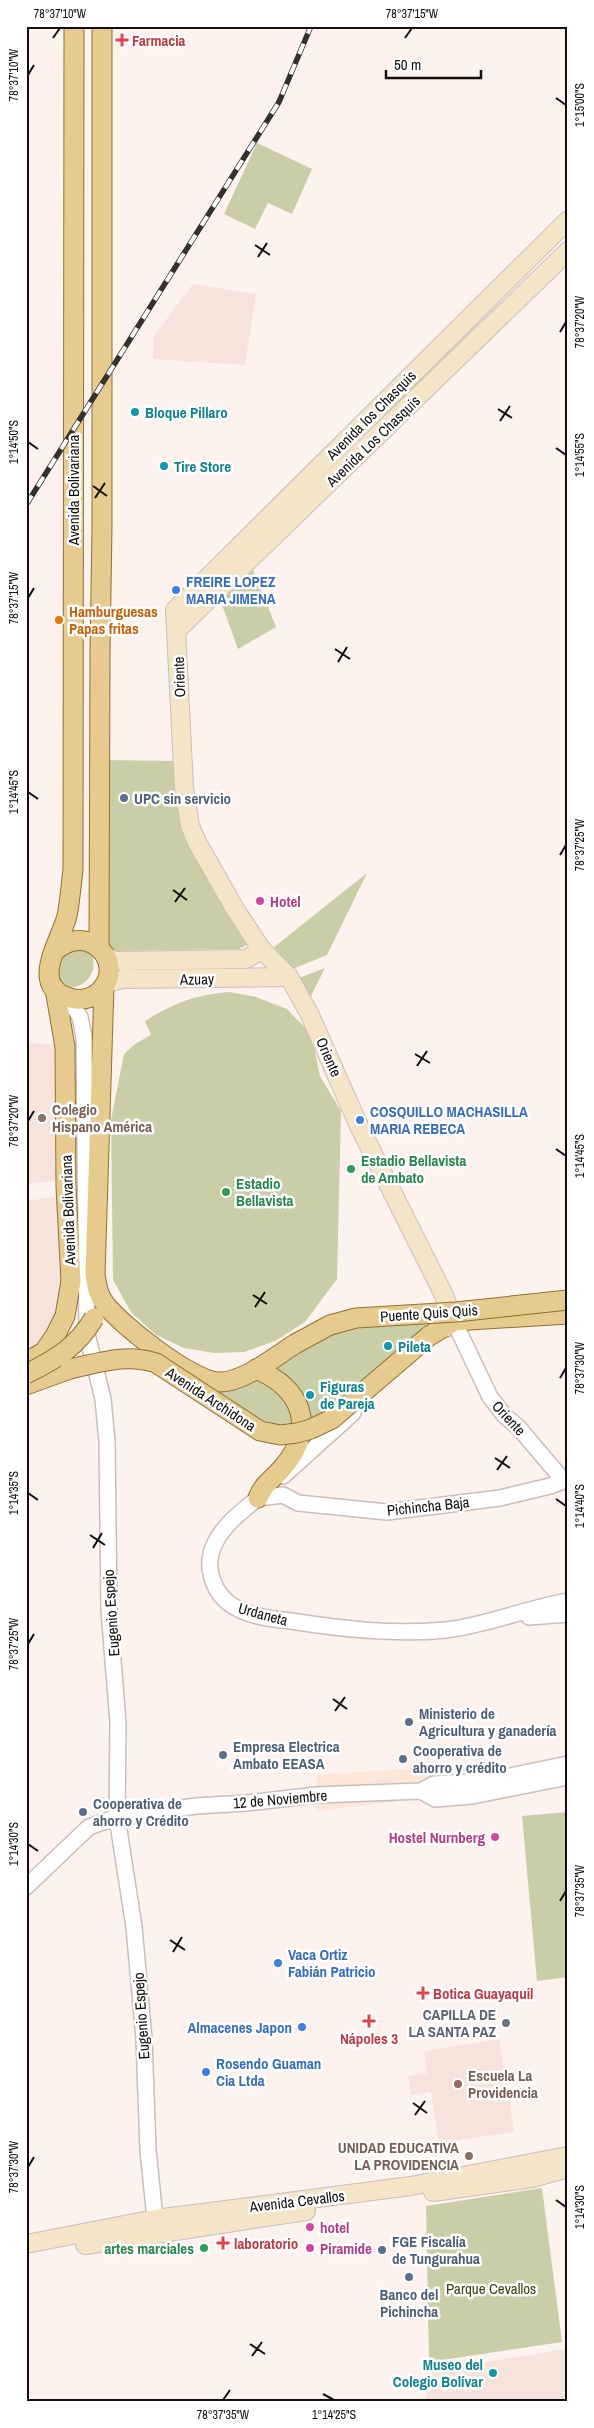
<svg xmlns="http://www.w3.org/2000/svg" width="594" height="2428" font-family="'Archivo Narrow',sans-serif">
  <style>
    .commercial { fill: #fbe6d8 }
    .built { fill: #f5e3dc }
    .green { fill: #c9cea7 }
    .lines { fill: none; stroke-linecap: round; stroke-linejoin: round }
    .tertiary-casing { stroke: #c9beba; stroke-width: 18 }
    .secondary-casing { stroke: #c9beba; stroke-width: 20 }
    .primary-casing { stroke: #92712f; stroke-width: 21 }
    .tertiary { stroke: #fff; stroke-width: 15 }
    .secondary { stroke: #f3e5c6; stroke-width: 18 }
    .primary { stroke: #e7ca8e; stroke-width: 19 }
    .rail-casing { stroke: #34302e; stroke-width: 5.5 }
    .rail { stroke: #fff; stroke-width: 4; stroke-dasharray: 11; stroke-linecap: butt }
    .primary-bridge-casing { stroke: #92712f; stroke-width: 21; stroke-linecap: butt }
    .primary-bridge { stroke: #e7ca8e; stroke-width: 19 }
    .ticks { fill: none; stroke: #110e0d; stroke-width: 2 }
    .health-dot { fill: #e0444e; stroke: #fff; stroke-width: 2 }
    .culture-dot { fill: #0f9aa8; stroke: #fff; stroke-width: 2 }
    .shop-dot { fill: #3f7fe0; stroke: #fff; stroke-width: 2 }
    .food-dot { fill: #e8710a; stroke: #fff; stroke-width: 2 }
    .service-dot { fill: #5c6f8a; stroke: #fff; stroke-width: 2 }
    .hotel-dot { fill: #d1479c; stroke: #fff; stroke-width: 2 }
    .education-dot { fill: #8d6e63; stroke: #fff; stroke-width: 2 }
    .leisure-dot { fill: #2e9e5b; stroke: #fff; stroke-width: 2 }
    .worship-dot { fill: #6b7280; stroke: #fff; stroke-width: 2 }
    .labels { text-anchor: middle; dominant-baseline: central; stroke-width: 5; stroke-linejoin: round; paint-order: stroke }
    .health-label { font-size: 15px; font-weight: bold; fill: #be3a42; stroke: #fff; text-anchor: start }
    .culture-label { font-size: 15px; font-weight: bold; fill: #0d838f; stroke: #fff; text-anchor: start }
    .street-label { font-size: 15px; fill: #110e0d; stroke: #fff }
    .shop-label { font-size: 15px; font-weight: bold; fill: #366cbe; stroke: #fff; text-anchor: start }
    .food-label { font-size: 15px; font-weight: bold; fill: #c56008; stroke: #fff; text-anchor: start }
    .service-label { font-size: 15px; font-weight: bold; fill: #4e5e75; stroke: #fff; text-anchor: start }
    .hotel-label { font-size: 15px; font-weight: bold; fill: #b23c85; stroke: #fff; text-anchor: start }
    .education-label { font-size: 15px; font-weight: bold; fill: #785e54; stroke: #fff; text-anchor: start }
    .leisure-label { font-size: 15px; font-weight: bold; fill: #27864d; stroke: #fff; text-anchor: start }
    .worship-label { font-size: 15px; font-weight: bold; fill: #5b616d; stroke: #fff; text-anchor: end }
    .park-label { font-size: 15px; fill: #3c3f0d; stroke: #fff }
    .neatline { fill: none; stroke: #110e0d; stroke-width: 2 }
    .ticks-label { font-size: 12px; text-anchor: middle; fill: #110e0d }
  </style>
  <rect width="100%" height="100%" fill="#fdf2ee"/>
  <path class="commercial" d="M437,1767L441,1796L316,1811L317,1775Z"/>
  <g class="built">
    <path d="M193,284L256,294L245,365L153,359L154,336Z"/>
    <path d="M26,1043L55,1044L60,1180L26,1184Z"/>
    <path d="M61,1196V1280L56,1313L37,1344L26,1351V1201Z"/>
    <path d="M499,2039L514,2132L439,2143L431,2092L411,2095L408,2076L427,2073L424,2051Z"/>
    <path d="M567,2349L568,2402H426L427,2371Z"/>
  </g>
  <g class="green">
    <path d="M257,143L312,169L292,214L268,203L255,229L224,214Z"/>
    <path d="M249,560L276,627L238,649L217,591Z"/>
    <path d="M102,760L177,761L181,827L252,942L239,949L112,951L106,948Z"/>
    <path d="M367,873L327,955L290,970L274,947Z"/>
    <path d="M73,944L91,953C103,979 70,999 57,979C54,974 54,965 53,960Z"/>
    <path d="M325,968L310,998L296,979Z"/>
    <path d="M229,992L256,997L287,1009L311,1034L320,1076L341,1111L337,1279L305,1322L275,1341L244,1352L214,1353L184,1348L156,1335L131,1312L113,1280L111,1120L124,1054L135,1044L151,1035L145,1021C174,1003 195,995 229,992Z"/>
    <path d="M383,1320L434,1325L310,1423L268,1425L179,1370L234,1386L329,1330Z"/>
    <path d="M568,1812V1977L537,1981L522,1816Z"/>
    <path d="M542,2188L562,2342L429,2362L426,2206Z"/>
  </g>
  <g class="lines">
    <g class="tertiary-casing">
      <g id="tertiary">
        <path d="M67,997L80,1017L84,1037L87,1334L103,1399L107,1441L109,1610L118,1723L117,1817L134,1927L144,2039L148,2150L156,2229"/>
        <path d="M446,1329L454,1321L490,1397L504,1415L519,1428L563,1480"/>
        <path d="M283,1476L353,1413"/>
        <path d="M265,1492C249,1506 225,1522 215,1543C203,1567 213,1595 236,1608C252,1617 273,1619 291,1621C342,1629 395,1635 446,1630C488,1625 527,1608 568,1601"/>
        <path d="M258,1498L283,1495L298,1503L387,1512L500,1498L550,1486L568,1479"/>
        <path d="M529,1617L568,1614"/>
        <path d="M421,1791L435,1799L472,1796L568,1777"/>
        <path d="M26,1887L89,1827L117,1817L196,1806L247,1803L316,1795L421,1791L434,1784L486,1781L568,1764"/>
      </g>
    </g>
    <g class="secondary-casing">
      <g id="secondary">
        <path d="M177,630L568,251"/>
        <path d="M105,956L115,961L246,959L262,950"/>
        <path d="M106,983L122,979L289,977"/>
        <path d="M454,1321L443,1293L359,1126L309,1013L289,977L262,950L235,909L197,842L190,826L184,787L175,610L568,220"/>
        <path d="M433,2192L532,2178L568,2168"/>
        <path d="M26,2244L155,2219L411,2186L568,2156"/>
        <path d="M85,2245L306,2211"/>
      </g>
    </g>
    <g class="primary-casing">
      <g id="primary">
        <path d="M99,948L100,651L102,528V26"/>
        <path d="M55,951C89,920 128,965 99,992C91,999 80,1001 70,998C28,987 61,940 67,916C70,901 71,885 73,870L74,26"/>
        <path d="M104,986L95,1275C97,1286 98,1295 105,1304C121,1325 191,1380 217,1382C241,1384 275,1357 295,1344"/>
        <path d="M429,1336L454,1321L568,1314"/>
        <path d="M26,1362L44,1352L55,1336L65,1316L71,1281L66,1187L65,1047L55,989"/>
        <path d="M256,1369C301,1388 317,1426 284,1466C274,1479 264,1482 258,1498"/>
        <path d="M26,1385L70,1369"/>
      </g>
    </g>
    <use href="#tertiary" class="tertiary"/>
    <use href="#secondary" class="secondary"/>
    <use href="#primary" class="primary"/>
    <g class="rail-casing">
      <path id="rail" d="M26,505L279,102L311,26"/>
    </g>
    <use href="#rail" class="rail"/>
    <g class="primary-bridge-casing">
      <g id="primary-bridge">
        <path d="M295,1344L330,1325L356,1318L456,1312L568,1300"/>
        <path d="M70,1369C99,1363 126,1353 156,1363L260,1431L280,1435L297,1433L311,1429L332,1419L429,1336"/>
        <path d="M26,1374C55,1360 78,1346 94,1318"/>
      </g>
    </g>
    <use href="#primary-bridge" class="primary-bridge"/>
  </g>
  <path class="ticks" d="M53,38L60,28M405,38L412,28M28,75L34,65M556,98L566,105M255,245L270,255M258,257L267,243M560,332L566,322M498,409L512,418M500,421L510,406M28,442L38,449M556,448L566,455M93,486L107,496M95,498L105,483M28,598L34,588M335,649L350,659M338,662L347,647M28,792L38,799M560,855L566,845M173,890L187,900M175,902L185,888M415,1054L430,1063M417,1066L427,1051M28,1121L34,1111M556,1149L566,1156M253,1295L267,1304M255,1307L265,1292M560,1378L566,1368M495,1458L510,1468M497,1470L507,1456M28,1493L38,1500M556,1499L566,1506M90,1535L105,1545M93,1548L102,1533M28,1644L34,1634M333,1699L347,1709M335,1711L345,1697M28,1844L38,1851M560,1901L566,1891M170,1940L185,1950M173,1952L182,1937M413,2103L427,2113M415,2115L425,2101M28,2167L34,2157M556,2200L566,2207M250,2344L265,2354M252,2356L262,2342M323,2394L334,2400M223,2400L230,2390"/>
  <g class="health-dot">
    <path d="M119.5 32.5h5v5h5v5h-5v5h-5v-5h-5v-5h5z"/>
    <path d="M420.5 1985.5h5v5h5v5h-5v5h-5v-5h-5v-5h5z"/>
    <path d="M366.5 2013.5h5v5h5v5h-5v5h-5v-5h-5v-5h5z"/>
    <path d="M220.5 2235.5h5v5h5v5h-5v5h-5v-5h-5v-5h5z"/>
  </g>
  <g class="culture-dot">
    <circle cx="135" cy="412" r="5"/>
    <circle cx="164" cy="466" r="5"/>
    <circle cx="388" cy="1346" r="5"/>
    <circle cx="310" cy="1395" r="5"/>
    <circle cx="493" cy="2373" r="5"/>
  </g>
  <g class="shop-dot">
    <circle cx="176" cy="590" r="5"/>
    <circle cx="360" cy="1120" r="5"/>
    <circle cx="278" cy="1963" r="5"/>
    <circle cx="302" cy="2027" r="5"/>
    <circle cx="206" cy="2072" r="5"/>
  </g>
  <circle class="food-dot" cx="59" cy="620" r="5"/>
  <g class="service-dot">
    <circle cx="124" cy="798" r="5"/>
    <circle cx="409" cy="1722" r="5"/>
    <circle cx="223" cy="1755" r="5"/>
    <circle cx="403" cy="1759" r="5"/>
    <circle cx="83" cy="1812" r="5"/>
    <circle cx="382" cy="2250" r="5"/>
    <circle cx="409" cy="2277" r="5"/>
  </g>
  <g class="hotel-dot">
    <circle cx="260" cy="901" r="5"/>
    <circle cx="495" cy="1837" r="5"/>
    <circle cx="310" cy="2227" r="5"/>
    <circle cx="310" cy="2248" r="5"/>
  </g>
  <g class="education-dot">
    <circle cx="42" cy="1118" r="5"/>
    <circle cx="458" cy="2084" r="5"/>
    <circle cx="469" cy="2156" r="5"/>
  </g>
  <g class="leisure-dot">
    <circle cx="351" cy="1169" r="5"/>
    <circle cx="226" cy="1192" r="5"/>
    <circle cx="204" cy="2248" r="5"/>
  </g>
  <circle class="worship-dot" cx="506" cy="2023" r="5"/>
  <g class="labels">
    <g class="health-label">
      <text x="132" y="40">Farmacia</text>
      <text x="433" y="1993">Botica Guayaquil</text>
      <text x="369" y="2038" text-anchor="middle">Nápoles 3</text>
      <text x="234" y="2243">laboratorio</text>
    </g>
    <g class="culture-label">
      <text x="145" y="412">Bloque Pillaro</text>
      <text x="174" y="466">Tire Store</text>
      <text x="398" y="1346">Pileta</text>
      <text x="320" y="1386">Figuras<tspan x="320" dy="17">de Pareja</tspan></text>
      <text x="483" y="2364" text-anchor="end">Museo del<tspan x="483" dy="17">Colegio Bolívar</tspan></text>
    </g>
    <g class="street-label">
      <text transform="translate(371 415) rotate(-45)">Avenida los Chasquis</text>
      <text transform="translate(373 441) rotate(-44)">Avenida Los Chasquis</text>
      <text transform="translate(73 490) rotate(-90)">Avenida Bolivariana</text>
      <text transform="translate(179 677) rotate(-92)">Oriente</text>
      <text transform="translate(197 979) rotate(-1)">Azuay</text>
      <text transform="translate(329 1057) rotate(66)">Oriente</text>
      <text transform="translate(68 1210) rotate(-92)">Avenida Bolivariana</text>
      <text transform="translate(429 1313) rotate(-4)">Puente Quis Quis</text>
      <text transform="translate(211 1399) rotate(33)">Avenida Archidona</text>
      <text transform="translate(509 1418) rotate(47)">Oriente</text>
      <text transform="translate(428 1506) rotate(-6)">Pichincha Baja</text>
      <text transform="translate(111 1613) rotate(-94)">Eugenio Espejo</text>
      <text transform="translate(263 1614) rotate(15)">Urdaneta</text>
      <text transform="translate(280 1799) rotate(-5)">12 de Noviembre</text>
      <text transform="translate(141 2016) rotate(-94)">Eugenio Espejo</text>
      <text transform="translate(297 2201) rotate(-7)">Avenida Cevallos</text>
    </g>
    <g class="shop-label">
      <text x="186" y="581">FREIRE LOPEZ<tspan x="186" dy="17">MARIA JIMENA</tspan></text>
      <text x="370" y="1111">COSQUILLO MACHASILLA<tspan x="370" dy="17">MARIA REBECA</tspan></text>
      <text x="288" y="1954">Vaca Ortiz<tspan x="288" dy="17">Fabián Patricio</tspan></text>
      <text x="292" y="2027" text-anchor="end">Almacenes Japon</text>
      <text x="216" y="2063">Rosendo Guaman<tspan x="216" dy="17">Cia Ltda</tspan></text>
    </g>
    <g class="food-label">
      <text x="69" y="611">Hamburguesas<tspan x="69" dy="17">Papas fritas</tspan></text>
    </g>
    <g class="service-label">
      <text x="134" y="798">UPC sin servicio</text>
      <text x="419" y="1713">Ministerio de<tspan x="419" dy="17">Agricultura y ganadería</tspan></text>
      <text x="233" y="1746">Empresa Electrica<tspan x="233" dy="17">Ambato EEASA</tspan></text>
      <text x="413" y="1750">Cooperativa de<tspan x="413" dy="17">ahorro y crédito</tspan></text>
      <text x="93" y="1803">Cooperativa de<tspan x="93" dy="17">ahorro y Crédito</tspan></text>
      <text x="392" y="2241">FGE Fiscalía<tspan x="392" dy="17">de Tungurahua</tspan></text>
      <text x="409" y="2294" text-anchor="middle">Banco del<tspan x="409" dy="17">Pichincha</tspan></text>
    </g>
    <g class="hotel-label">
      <text x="270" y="901">Hotel</text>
      <text x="485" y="1837" text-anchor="end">Hostel Nurnberg</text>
      <text x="320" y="2227">hotel</text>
      <text x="320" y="2248">Piramide</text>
    </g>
    <g class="education-label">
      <text x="52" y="1109">Colegio<tspan x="52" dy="17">Hispano América</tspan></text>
      <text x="468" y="2075">Escuela La<tspan x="468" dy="17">Providencia</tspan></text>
      <text x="459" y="2147" text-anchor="end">UNIDAD EDUCATIVA<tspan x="459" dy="17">LA PROVIDENCIA</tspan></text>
    </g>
    <g class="leisure-label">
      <text x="361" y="1160">Estadio Bellavista<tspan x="361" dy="17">de Ambato</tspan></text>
      <text x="236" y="1183">Estadio<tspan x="236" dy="17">Bellavista</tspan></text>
      <text x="194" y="2248" text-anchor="end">artes marciales</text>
    </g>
    <g class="worship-label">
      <text x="496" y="2014">CAPILLA DE<tspan x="496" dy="17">LA SANTA PAZ</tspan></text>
    </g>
    <g class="park-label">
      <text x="491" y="2288">Parque Cevallos</text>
    </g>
  </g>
  <rect width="594" height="2428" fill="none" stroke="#ffffff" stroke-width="55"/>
  <path d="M386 70v8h95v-8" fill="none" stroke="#110e0d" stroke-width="2.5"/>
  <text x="394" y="70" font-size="15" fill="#110e0d" stroke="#ffffff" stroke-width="4" paint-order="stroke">50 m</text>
  <rect x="28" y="28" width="538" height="2372" class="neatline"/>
  <g class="ticks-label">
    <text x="60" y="18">78°37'10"W</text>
    <text x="412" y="18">78°37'15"W</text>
    <text transform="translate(14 75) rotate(-90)" y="4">78°37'10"W</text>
    <text transform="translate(580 105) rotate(-90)" y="4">1°15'00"S</text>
    <text transform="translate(580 322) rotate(-90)" y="4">78°37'20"W</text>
    <text transform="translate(14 442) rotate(-90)" y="4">1°14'50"S</text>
    <text transform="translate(580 455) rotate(-90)" y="4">1°14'55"S</text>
    <text transform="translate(14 598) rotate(-90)" y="4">78°37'15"W</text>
    <text transform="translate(14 792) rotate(-90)" y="4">1°14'45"S</text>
    <text transform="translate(580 845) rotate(-90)" y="4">78°37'25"W</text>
    <text transform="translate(14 1121) rotate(-90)" y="4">78°37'20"W</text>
    <text transform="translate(580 1156) rotate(-90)" y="4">1°14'45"S</text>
    <text transform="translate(580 1368) rotate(-90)" y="4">78°37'30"W</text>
    <text transform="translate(14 1493) rotate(-90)" y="4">1°14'35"S</text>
    <text transform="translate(580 1506) rotate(-90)" y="4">1°14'40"S</text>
    <text transform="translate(14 1644) rotate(-90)" y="4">78°37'25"W</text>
    <text transform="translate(14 1844) rotate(-90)" y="4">1°14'30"S</text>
    <text transform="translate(580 1891) rotate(-90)" y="4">78°37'35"W</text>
    <text transform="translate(14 2167) rotate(-90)" y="4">78°37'30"W</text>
    <text transform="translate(580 2207) rotate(-90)" y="4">1°14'30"S</text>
    <text x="223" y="2419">78°37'35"W</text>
    <text x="334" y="2419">1°14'25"S</text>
  </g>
</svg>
